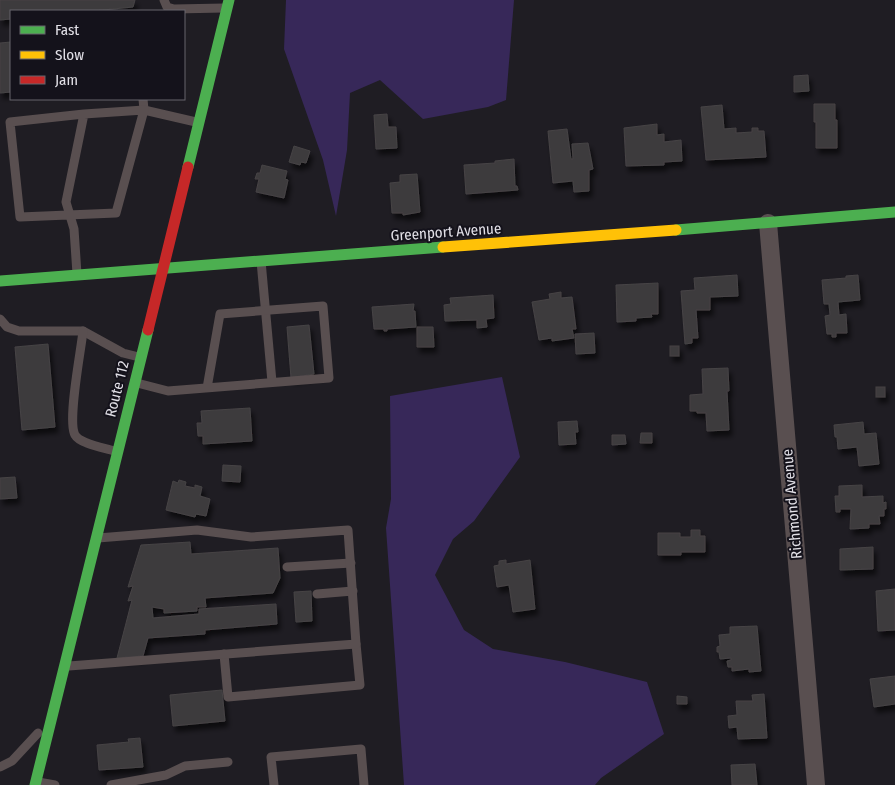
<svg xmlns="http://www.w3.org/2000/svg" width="895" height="785" font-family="'Fira Sans Condensed',sans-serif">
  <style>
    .green { fill: #372859 }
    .building { fill: #3e3b3e; stroke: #464345; filter: url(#shadow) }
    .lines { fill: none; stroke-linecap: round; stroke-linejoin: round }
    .lane { stroke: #594f50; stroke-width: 9 }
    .street { stroke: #594f50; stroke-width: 18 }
    .fast { stroke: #4caf50; stroke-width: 11 }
    .slow { stroke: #ffc107; stroke-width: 11 }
    .jam { stroke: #c62828; stroke-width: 11 }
    .labels { text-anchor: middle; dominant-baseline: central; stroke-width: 4; stroke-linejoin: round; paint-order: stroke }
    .street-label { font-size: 15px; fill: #e2e0e7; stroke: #14121b }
  </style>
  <defs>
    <filter id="shadow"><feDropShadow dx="3" dy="5.5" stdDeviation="2.5" flood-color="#0009"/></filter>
  </defs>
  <rect width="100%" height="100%" fill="#1f1d23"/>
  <g class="green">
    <path d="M286,0H514L506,100L488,107L423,119L380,80L350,93L347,150L336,216L323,160L284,49Z"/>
    <path d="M502,377L520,457L474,521L453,539L435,575L464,630L493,649L565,662L647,682L664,734L601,778L595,785H404L386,528L391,499L390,396Z"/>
  </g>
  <g class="building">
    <path d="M0,0H135L133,7L93,11H11V19L0,20Z"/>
    <path d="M11,42V92L0,93V43Z"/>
    <path d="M808,75L809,91L794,92V76Z"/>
    <path d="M814,104H835V120H837V148H816V122H814Z"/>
    <path d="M722,105L724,129L736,128V133L752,132V128H758V131H764L766,157L706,160L701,107Z"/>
    <path d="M387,114L388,127H396L397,148L376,149L374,115Z"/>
    <path d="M657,124V135L664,134V142L681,140L682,161L664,162V165L626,166L624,128Z"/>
    <path d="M567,129L571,159H573L572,144L588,143L593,169L589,170V191L574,192L573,181L553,183L548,131Z"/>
    <path d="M294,146L310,151L306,163L301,162L300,165L289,162Z"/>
    <path d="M514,159L515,186H517L518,190L466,194L464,165L495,163V161Z"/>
    <path d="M262,165L287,171L285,179L288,180L284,198L256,192L259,179H255L257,173H260Z"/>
    <path d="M417,174L420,212L403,215V213H392L390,183L400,182V175Z"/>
    <path d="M737,275L738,296L710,297V310H696L698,338H692V343L685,344L681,291L695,290L694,278Z"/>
    <path d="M858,275L860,300L838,302L839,315L846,314L847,333H836V337H832V334H827L825,316L830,315L829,304H824L822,280L846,278V276Z"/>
    <path d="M658,283V314H651L652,317L636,318V321L617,322L616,285Z"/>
    <path d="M561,292V298L572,297L576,329H572L574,338L552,341V338L539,340L532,302L550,299L549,294Z"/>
    <path d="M493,295L494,318L486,319L487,327L477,328V320L445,321L444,305L451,304L450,298Z"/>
    <path d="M414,304L413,311H415L416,327L387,329V331H384V329H374L372,307Z"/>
    <path d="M309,325L314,374L291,378L287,327Z"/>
    <path d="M417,327H433L434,347H417Z"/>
    <path d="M594,333L595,353L576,354L575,334Z"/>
    <path d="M48,344L55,427L22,430L15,347Z"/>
    <rect x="670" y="346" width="9" height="10"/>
    <path d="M728,368L729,391H727L729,430L707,431L706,413H697V411H690V395L703,394L702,369Z"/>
    <rect x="876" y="387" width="9" height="10"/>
    <path d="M250,408L252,441L203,444V436H198L197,423H202L201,411Z"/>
    <path d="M577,421L578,432H575L576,444L559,445L558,422Z"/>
    <path d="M863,422L864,434L876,433L879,464L859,466L857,447L838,449L837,437H835L834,425Z"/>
    <path d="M641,433H652V443H640Z"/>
    <path d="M612,435H625L626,444L612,445Z"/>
    <path d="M223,465L241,466L240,482L222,481Z"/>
    <path d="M15,477L17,498L0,499V478Z"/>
    <path d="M179,480L186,482L185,486L195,488V485L202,487L200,496L210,499L206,516L196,514L195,517L166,510L173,481L178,483Z"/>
    <path d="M862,485V497L883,496V503L886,502V509H884V516H879L880,524H869V528L850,529L851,509H840V512H836L835,496H839V486Z"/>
    <path d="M691,530H700V536H705V552H681V555H658V533H680V537H691Z"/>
    <path d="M190,542L191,554L278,548L280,578L273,593L205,598L206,607H197V611L164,613V609L152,607L153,618L199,614V609L276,604L277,624L205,630V634L148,638L143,656L117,658L132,600L128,601L133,586L128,587L141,545Z"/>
    <path d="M873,547V569L840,570V549Z"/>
    <path d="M506,560V564L530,560L535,609L513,612L509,585L497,587L494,566L499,565V561Z"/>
    <path d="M895,589V630L878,631L876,591Z"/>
    <path d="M311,591L312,621L296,622L294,592Z"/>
    <path d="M757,626L761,671L749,672V669L732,671V667H728L727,661L731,660V658L720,659L719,652H717V647L720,646L719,635L730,634V627Z"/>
    <path d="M895,676V704L874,707L870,679Z"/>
    <path d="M222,690L225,721L173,726L170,695Z"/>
    <path d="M764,694L767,738L738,739L737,727L729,728L728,716L737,715L736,701H753L752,695Z"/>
    <path d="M677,696L687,697V704H677Z"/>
    <path d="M140,738L143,767L99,770L97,745L129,742L128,739Z"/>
    <path d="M755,764L757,785H732L731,765Z"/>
  </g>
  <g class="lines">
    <g class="lane">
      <path d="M164,0L167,7L174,9L224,8"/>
      <path d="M143,99L144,110L196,122"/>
      <path d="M261,261L272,382"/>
      <path d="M77,274L74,229L66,202L84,114L144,110L116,213L20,217L10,122L84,114"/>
      <path d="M0,319L7,327L19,331H83L123,353L139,357"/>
      <path d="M83,331C81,351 67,421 75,435C80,444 105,448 114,451"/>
      <path d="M137,383L168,391L329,378L323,306L220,314L207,388"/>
      <path d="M287,567L351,563"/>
      <path d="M317,594L353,591"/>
      <path d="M224,654L228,697L360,685L356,644"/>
      <path d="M69,666L356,644L348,530L251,537L197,530L98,538"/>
      <path d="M0,767L12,761L38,733"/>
      <path d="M38,782L55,785"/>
      <path d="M111,785L166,775L185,766L228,762"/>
      <path d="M274,785L271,757L361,749L364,785"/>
    </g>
    <path class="street" d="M768,223L816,785"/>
    <g class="fast">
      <path d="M188,167L229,0"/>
      <path d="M676,230L895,212"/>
      <path d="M0,281L443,247"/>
      <path d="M35,785L148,330"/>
    </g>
    <path class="slow" d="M443,247L676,230"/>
    <path class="jam" d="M148,330L188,167"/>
  </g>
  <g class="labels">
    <g class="street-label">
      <text transform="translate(446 232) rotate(-4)">Greenport Avenue</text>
      <text transform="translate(117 389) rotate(-76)">Route 112</text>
      <text transform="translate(792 504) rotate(-95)">Richmond Avenue</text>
    </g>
  </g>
  <rect x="10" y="10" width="175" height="90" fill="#14121b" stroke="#66646d"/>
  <rect x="20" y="26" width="25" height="8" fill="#4caf50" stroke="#66646d"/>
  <text x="55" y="35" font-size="15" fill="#e2e0e7">Fast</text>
  <rect x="20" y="51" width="25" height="8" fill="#ffc107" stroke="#66646d"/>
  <text x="55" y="60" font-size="15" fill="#e2e0e7">Slow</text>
  <rect x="20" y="76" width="25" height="8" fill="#c62828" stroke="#66646d"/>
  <text x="55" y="85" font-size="15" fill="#e2e0e7">Jam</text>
</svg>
